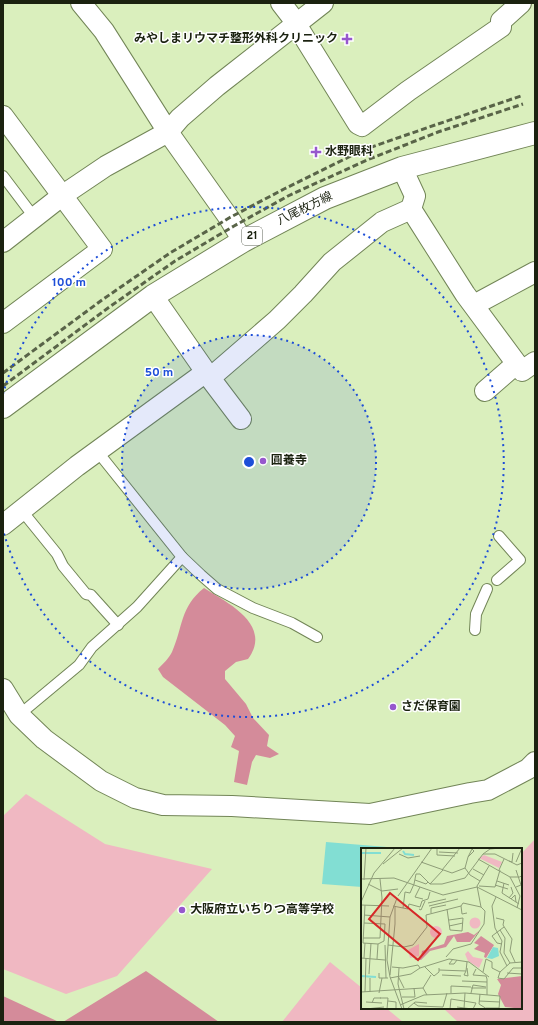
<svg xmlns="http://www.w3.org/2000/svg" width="538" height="1025" font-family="Overpass,'Noto Sans JP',sans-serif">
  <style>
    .green { fill: #f0b8c2 }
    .forest { fill: #d48b9a }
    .water { fill: #82ded3 }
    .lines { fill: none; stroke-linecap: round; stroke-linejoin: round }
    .lane-casing { stroke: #728557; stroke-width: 12 }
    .street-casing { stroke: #728557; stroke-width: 22 }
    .primary-casing { stroke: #728557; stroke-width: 24 }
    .lane { stroke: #fff; stroke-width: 10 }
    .street { stroke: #fff; stroke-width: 20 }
    .primary { stroke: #fff; stroke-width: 22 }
    .rail { stroke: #596448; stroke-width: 3; stroke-dasharray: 6 3; stroke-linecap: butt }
    .ring { fill: none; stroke: #1d4ed8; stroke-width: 2; stroke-dasharray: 2 4 }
    .poi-dot { fill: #9657cd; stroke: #fff; stroke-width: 1.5 }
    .labels { text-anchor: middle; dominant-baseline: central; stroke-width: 3; stroke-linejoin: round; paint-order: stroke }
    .shield { fill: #fff; stroke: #5f6458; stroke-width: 1 }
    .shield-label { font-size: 11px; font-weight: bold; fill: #1b2210 }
    .poi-label { font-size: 12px; font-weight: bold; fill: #1b2210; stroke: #fff; text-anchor: start }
    .street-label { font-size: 12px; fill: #1b2210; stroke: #fff }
    .inset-river { fill: none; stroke: #82ded3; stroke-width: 2 }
    .inset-road { fill: none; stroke: #8e9d78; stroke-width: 1 }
    .view { fill: #d62828; fill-opacity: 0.15; stroke: #d62828; stroke-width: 2 }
    .inset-edge { fill: none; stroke: #1b2210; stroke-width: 2 }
    .centre { fill: #1d4ed8; stroke: #fff; stroke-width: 2 }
    .ring-label { font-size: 12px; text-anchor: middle; font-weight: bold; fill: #1d4ed8; stroke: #fff; stroke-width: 3; stroke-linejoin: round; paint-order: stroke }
  </style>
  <rect width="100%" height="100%" fill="#daefbd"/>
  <g class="green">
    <path d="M26,794L105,844L212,869L117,976L66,994L3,969V816Z"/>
    <path d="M535,839V1022H458L443,1008H521V854Z"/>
    <path d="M330,962L362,988V1008H386L403,1022H282Z"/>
  </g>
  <g class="forest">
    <path d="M204,588C228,603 273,625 248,659L236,662L225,671V679L246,704L253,718L269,735L267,746L279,754L270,758L256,755L252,762L247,785L234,782L239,751L231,747L235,736L225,725L163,677L158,669C163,664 169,658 172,652C183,627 180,607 204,588Z"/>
    <path d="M146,971L219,1022H63Z"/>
    <path d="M3,996L59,1022H3Z"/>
  </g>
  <path class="water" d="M326,842L387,847V849H362V887L322,884Z"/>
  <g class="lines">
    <g class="lane-casing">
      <g id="lane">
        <path d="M3,176L34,217"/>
        <path d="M97,451L182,557L201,575L217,589L253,608L292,623L317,637"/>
        <path d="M23,510L27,517L57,554L63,566L86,594L91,595L118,625"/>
        <path d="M497,580L520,560L499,536"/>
        <path d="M475,630L476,614L487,589"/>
        <path d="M19,715L79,665L92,647L137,607L182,557"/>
      </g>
    </g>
    <g class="street-casing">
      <g id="street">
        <path d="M81,3L104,31L168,132L229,218L243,241"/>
        <path d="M281,3L291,16L358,124L362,126L408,91L501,27V21L521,3"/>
        <path d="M3,116L102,249L3,323"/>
        <path d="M402,168L415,196L411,209L465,294L522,371L535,362"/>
        <path d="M3,242L63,195L106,166L168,132L180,118L217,86L323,3"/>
        <path d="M153,296L210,378L241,419"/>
        <path d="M474,305L535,272"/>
        <path d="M210,378L277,320L303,294L332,262L382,222L411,209"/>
        <path d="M485,391L516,364"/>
        <path d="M3,525L77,466L206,372"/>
        <path d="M3,689L19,715L44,739L101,781L135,798L163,805L232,806L370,814L470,793L488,790L528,769L535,762"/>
      </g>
    </g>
    <g class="primary-casing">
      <path id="primary" d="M3,407L153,296L243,241L325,198L402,168L535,133"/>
    </g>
    <use href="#lane" class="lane"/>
    <use href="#street" class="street"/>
    <use href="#primary" class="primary"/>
    <g class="rail">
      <path d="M3,373L102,300L170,253L229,218L284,189L363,150L435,125L521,96"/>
      <path d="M3,386L108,308L175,261L234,226L288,196L367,160L438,132L523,104"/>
    </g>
  </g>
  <circle cx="249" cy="462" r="127" fill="#1d4ed8" fill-opacity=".12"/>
  <g class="ring">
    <circle cx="249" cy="462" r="127"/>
    <path d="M3 394A255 255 0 1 1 3 530"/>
  </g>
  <g class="poi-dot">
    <path d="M345 33h4v4h4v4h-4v4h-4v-4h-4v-4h4z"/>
    <path d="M314 146h4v4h4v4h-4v4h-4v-4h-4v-4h4z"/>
    <circle cx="263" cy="461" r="4"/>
    <circle cx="393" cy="707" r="4"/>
    <circle cx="182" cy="910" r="4"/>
  </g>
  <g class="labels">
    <rect class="shield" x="242" y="227" width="20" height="18" rx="3"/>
    <g class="shield-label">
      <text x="252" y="236">21</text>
    </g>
    <g class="poi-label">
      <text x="338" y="39" text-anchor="end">みやしまリウマチ整形外科クリニック</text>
      <text x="325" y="152">水野眼科</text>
      <text x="271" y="461">圓養寺</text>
      <text x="401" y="707">さだ保育園</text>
      <text x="190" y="910">大阪府立いちりつ高等学校</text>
    </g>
    <g class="street-label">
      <text transform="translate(305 209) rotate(-26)">八尾枚方線</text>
    </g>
  </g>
  <g transform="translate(361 848)">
    <rect width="161" height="161" fill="#daefbd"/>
    <path d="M123,7L141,14L138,20L118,10ZM108.5 75a5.5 5.5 0 1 1 11 0a5.5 5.5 0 1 1-11 0ZM69 84a6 6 0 1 1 12 0a6 6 0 1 1-12 0ZM58,96V108L49,110L47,102ZM107,103L112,109L122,111L118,120L107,113L104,106Z" fill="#f0b8c2"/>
    <path d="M119,82L109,94H96L93,88L85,99L69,103L60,112H53L60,109L61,103L83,96L86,88L107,84L113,87ZM120,88L133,97L125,110L123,109L124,105L113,101L118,97L113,95ZM161,128V161L144,159L137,146L140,137L136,131Z" fill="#d48b9a"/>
    <path d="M132,99L137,100L138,108L131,111L126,110Z" fill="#82ded3"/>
    <path class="inset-river" d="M42,3L44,6L53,7M0,5H20M0,128L15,129"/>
    <path class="inset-road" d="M76,0V7L94,8M78,4L97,5M38,6L47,10L59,8M122,6L129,1L139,0M117,11L149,29L159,48L156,60M148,13L151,14L152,5M60,14L91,25L104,20L107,9L113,3L111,1L107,9M155,14L161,0M22,16L42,0M104,20L109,27L119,33M112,21L123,27M81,22L99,0M138,22L143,11M149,29H159L161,27M0,31L33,30L82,47L116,39L161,62M3,32L5,0M54,32L65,36L67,34M136,33L148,37M143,35L141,45L158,56M7,36L21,43L37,41M53,36L55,26H59L69,36H81L104,30L122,6H134L156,17L161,15M69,36L82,22M134,37L147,41M118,38L134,39L139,22M59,39L54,49L62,51M155,39L160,37L155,22M37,48L71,0M135,49L131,58L134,80L141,93L139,104L146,118M36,50L29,69L26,112L29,129L41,161M148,50L152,45L150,39M150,51L154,47L155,54M0,54L13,25L34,0M67,55L85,51M0,57L28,58M4,57L2,95L17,96L16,111M32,58L47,61L48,56L59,59M68,58L97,51M34,59V76M59,59L61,53L67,51L69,44M120,59L116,38L128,18M42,60L44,44L49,45L53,36M58,61L60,62L64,53M86,61L89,82L101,83L102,70L88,72M70,65V60L85,57M3,67L29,69M135,70L143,72L142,77L151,91L149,103L154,114M3,75L24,76L23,93L17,96M88,78L102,75M139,82L144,90L143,105L149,115M2,90H19L21,50L19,31M141,96L136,95L131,88L143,79M24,97L25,130M27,97L43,99L52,97L66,79L65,67L100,58M85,109L92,101L110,96L123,76L124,63L120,59L102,55L100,58L101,66L106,65M0,110L24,112M3,110L4,95M9,110L10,95M92,111L88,116H93L96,112M161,114L149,115L139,124L137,130L143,131L152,120H161M31,119L42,120L57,117L59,120L88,111L108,114L128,129M64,119L73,128L78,124V120M38,120L37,136L43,161M115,121L112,127L125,128L126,131V147M78,122L105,123L106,114M105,123L103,127L107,128L106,120M122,124L125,111L131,114V120L139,124M18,125V130H27M146,125L161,126M8,126L9,110M29,127L34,76M81,127L100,128M37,128L43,140M29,130L50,126L59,120M101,133L126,134M62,140L70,127M110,140H125M0,144L62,140L66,147M4,144L5,110M9,144V130M18,145L21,130M90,145V138L110,139M110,145L112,137L125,139M119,146L118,156L126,161M41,149H54L53,140M19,150H27L26,161M27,153L35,154V161M118,153L139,154M5,154L21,155M11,155L13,150H20M53,155L57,158L82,159L86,145M39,157L63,147L104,145L139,148L138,161M96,159L111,161M125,160H138M5,161L23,159M46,161L54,154L66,155M89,161L90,151L115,155L112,161M103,161L104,145"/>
    <path class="view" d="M29,45L79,86L57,112L8,71Z"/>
    <rect width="161" height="161" class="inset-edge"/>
  </g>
  <circle cx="249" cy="462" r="6" class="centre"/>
  <g class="ring-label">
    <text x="69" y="286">100 m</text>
    <text x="159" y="376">50 m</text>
  </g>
  <rect width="538" height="1025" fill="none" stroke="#1b2210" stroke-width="8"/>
</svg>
